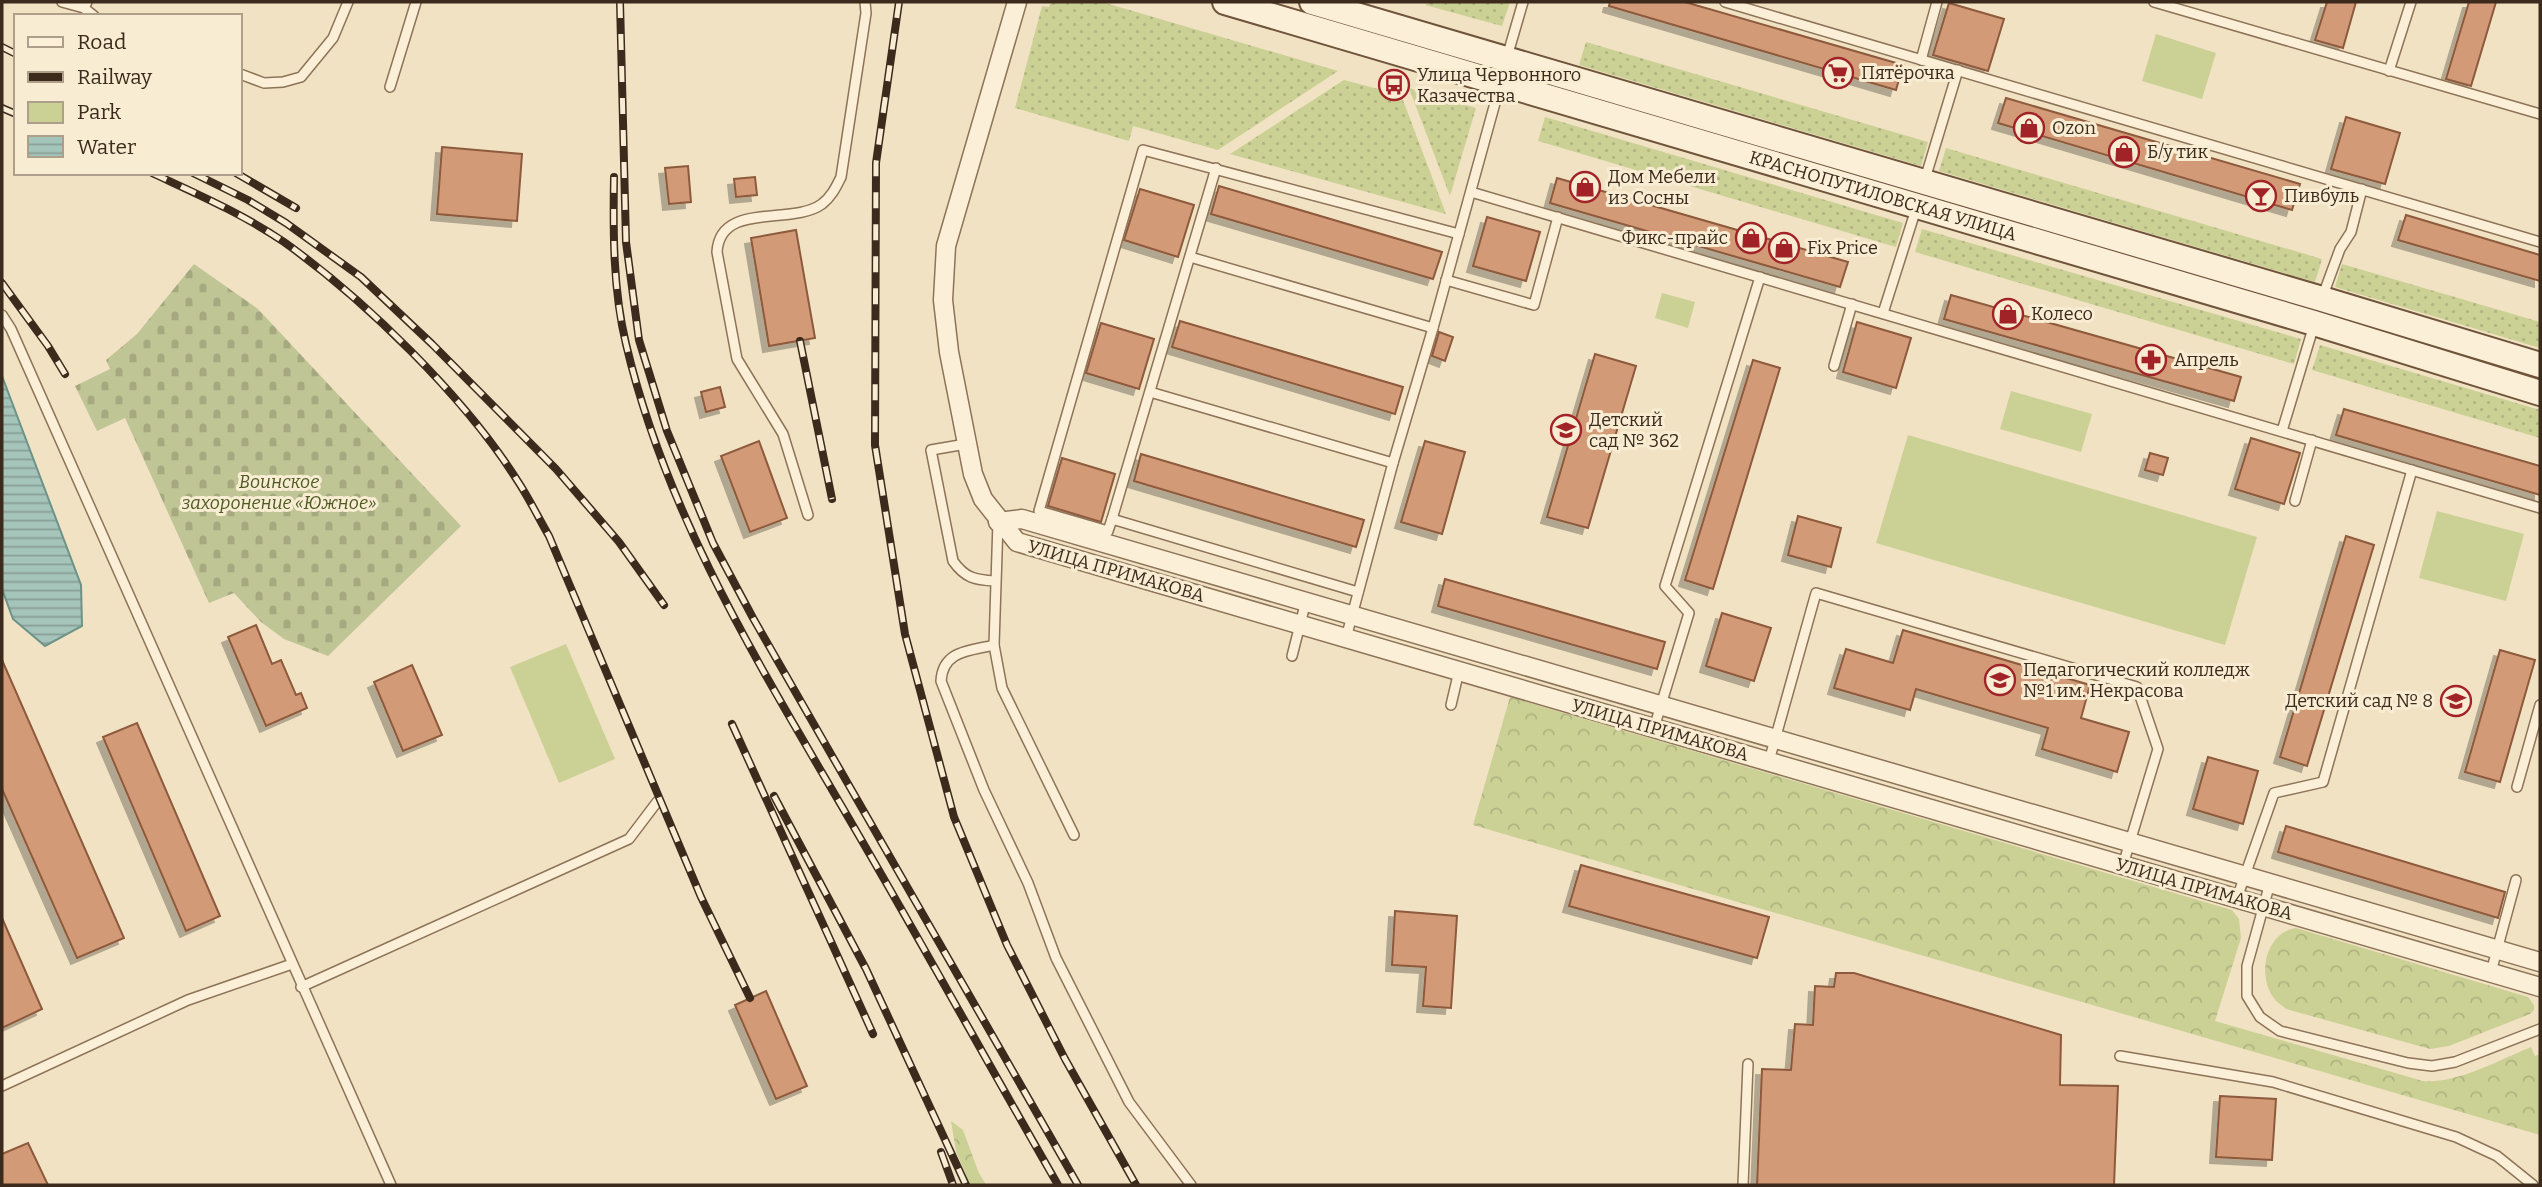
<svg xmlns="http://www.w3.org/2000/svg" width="2542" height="1187" font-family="Bitter,serif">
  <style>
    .grass { fill: url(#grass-dots) }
    .forest { fill: url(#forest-crowns) }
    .cemetery { fill: url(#cemetery-stones) }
    .park { fill: #cbd195 }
    .water { fill: url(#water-rules); stroke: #6b9388; stroke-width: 2 }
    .building { fill: #d29a76; stroke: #8e5a3c; stroke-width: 2; filter: url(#shadow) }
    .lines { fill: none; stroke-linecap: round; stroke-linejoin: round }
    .lane-casing { stroke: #8d7358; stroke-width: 12 }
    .street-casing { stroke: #8d7358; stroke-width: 21 }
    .secondary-casing { stroke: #6f543b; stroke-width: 28 }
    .lane { stroke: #fbf0d7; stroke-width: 9 }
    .street { stroke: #fbf0d7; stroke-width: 18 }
    .secondary { stroke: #fbf0d7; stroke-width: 24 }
    .rail-casing { stroke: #3c2b1d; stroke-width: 8 }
    .rail { stroke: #f8edd3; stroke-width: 5; stroke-dasharray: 16; stroke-linecap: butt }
    .labels { text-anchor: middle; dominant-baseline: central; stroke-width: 6; stroke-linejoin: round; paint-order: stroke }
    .poi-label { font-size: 18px; fill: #3c2b1d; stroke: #f8edd3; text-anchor: start }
    .street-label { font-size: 18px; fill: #3c2b1d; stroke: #f8edd3 }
    .park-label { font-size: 18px; font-style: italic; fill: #4d5a22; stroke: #f8edd3 }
  </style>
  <defs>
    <pattern id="grass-dots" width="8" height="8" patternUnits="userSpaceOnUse" patternTransform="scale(1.75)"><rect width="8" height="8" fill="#cbd195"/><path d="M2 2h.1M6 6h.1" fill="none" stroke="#afb480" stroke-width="1.8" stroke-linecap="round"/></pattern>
    <pattern id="forest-crowns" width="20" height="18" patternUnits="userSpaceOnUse" patternTransform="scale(1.75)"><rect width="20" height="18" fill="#cbd195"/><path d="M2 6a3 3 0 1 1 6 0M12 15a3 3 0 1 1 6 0" fill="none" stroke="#afb480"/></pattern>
    <pattern id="cemetery-stones" width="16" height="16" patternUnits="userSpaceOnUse" patternTransform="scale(1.75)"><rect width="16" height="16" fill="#c0c595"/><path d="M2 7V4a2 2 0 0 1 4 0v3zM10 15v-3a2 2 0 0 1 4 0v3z" fill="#a6a980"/></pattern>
    <pattern id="water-rules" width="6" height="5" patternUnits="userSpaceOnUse" patternTransform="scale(1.75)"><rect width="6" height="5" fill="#a5c4ba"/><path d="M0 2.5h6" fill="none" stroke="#889f97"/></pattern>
    <filter id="shadow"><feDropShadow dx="-6" dy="6" stdDeviation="0" flood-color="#0004"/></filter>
  </defs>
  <rect width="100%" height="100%" fill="#f1e2c3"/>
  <g class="grass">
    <path d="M1051,2H1102L1338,71L1218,150L1133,126L1129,141L1015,108L1042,6L1049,7Z"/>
    <path d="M1430,2H1510L1502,26L1425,5Z"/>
    <path d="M1586,42L1928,142L1921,166L1579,65Z"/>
    <path d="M1344,80L1401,95L1446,214L1230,154Z"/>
    <path d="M1409,88L1476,108L1450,196Z"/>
    <path d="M1545,117L1903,223L1896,247L1538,141Z"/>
    <path d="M1946,148L2322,259L2315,282L1939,171Z"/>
    <path d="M1922,229L2301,339L2294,364L1915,252Z"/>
    <path d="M2342,264L2540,322V348L2335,287Z"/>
    <path d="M2320,345L2540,410V438L2312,370Z"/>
  </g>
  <g class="forest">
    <path d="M1510,697L2232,910L2239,919L2241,938L2215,1021L2423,1081C2457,1084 2499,1060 2531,1047L2535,1056L2540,1054V1135L1473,825Z"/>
    <path d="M2296,928L2528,997L2534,1005V1010L2530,1014L2449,1046L2430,1049L2286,1009C2282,1005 2276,1002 2273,997C2257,974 2266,932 2296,928Z"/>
    <path d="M951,1121L963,1130L978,1171L986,1185H970L956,1151Z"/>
  </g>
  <path class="cemetery" d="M194,264L258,309L461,526L328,656L284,639L261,622L234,593L209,603L125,418L97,431L75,386L110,369L106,360L137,334Z"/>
  <g class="park">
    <path d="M2156,34L2216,53L2202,99L2142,81Z"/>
    <path d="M1662,293L1695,302L1688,328L1655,318Z"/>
    <path d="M2011,391L2092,414L2081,452L2000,429Z"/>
    <path d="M1908,435L2257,537L2225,645L1876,543Z"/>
    <path d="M2437,511L2524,534L2506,601L2419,578Z"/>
    <path d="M566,644L615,759L559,783L510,667Z"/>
  </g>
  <path class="water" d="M2,376L81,585L82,626L45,646L13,619L2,589Z"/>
  <g class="building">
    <path d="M1610,2H1685L1903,65L1896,90L1609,6Z"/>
    <path d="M2327,2H2356L2343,48L2315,40Z"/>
    <path d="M2469,2H2496L2471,86L2446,79Z"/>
    <path d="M1949,3L2004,19L1988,71L1933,55Z"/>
    <path d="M2006,98L2300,184L2292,210L1998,123Z"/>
    <path d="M2346,117L2400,133L2385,184L2331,169Z"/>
    <path d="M442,147L522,154L517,221L437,214Z"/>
    <path d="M688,166L691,202L669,204L665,168Z"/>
    <path d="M755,177L757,195L736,197L734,179Z"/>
    <path d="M1557,178L1848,262L1840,287L1550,203Z"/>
    <path d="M1219,186L1442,252L1433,279L1211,214Z"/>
    <path d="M1140,189L1194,205L1178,257L1124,240Z"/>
    <path d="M2406,215L2540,255V281L2398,240Z"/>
    <path d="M1487,217L1540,232L1526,281L1473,266Z"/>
    <path d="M796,230L815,338L769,346L751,238Z"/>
    <path d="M1951,295L2241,377L2234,401L1944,319Z"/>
    <path d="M1180,321L1403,387L1395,414L1172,347Z"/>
    <path d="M1857,322L1911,338L1896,388L1843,372Z"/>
    <path d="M1101,323L1154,339L1139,389L1086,373Z"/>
    <path d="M1439,332L1453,337L1445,361L1432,356Z"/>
    <path d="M1595,354L1636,366L1588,528L1547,517Z"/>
    <path d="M1753,360L1780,368L1713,589L1685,580Z"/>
    <path d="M720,387L725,407L706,412L701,392Z"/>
    <path d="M2344,409L2540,466V495L2336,435Z"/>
    <path d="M2251,438L2300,453L2284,504L2235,489Z"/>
    <path d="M759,441L787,518L750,532L721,456Z"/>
    <path d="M1425,441L1465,452L1442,534L1401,522Z"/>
    <path d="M2150,453L2168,458L2163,475L2145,470Z"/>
    <path d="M1141,454L1364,520L1356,547L1134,481Z"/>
    <path d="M1062,458L1115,474L1101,522L1048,506Z"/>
    <path d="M1798,516L1841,528L1831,567L1788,555Z"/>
    <path d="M2346,536L2374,545L2307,766L2280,757Z"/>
    <path d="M1445,579L1665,642L1657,669L1438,606Z"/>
    <path d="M1722,613L1771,628L1754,681L1706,666Z"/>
    <path d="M256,625L272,664L281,660L296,695L301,693L307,708L266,726L228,637Z"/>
    <path d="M1903,630L2090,685L2081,718L2129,732L2117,772L2042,749L2048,728L1916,689L1910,710L1834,688L1846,649L1893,663Z"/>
    <path d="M2500,650L2535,660L2500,782L2465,772Z"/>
    <path d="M2,660L124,938L77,958L2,789Z"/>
    <path d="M412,665L442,735L403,751L374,682Z"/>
    <path d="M137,723L220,916L186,931L103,737Z"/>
    <path d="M2208,757L2258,771L2243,824L2193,809Z"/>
    <path d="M2286,826L2505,892L2498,918L2278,852Z"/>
    <path d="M1581,865L1769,917L1757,958L1569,906Z"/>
    <path d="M1395,911L1457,916L1451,1008L1423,1006L1426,967L1392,965Z"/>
    <path d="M2,918L42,1009L2,1028Z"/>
    <path d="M1836,973H1854L2061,1035L2060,1085L2118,1086L2114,1185H1757L1762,1069L1791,1070L1795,1024L1813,1025L1815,986L1834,987Z"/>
    <path d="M766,991L807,1086L776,1099L735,1005Z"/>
    <path d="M2220,1096L2276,1099L2272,1160L2216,1157Z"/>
    <path d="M28,1143L48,1185H2V1154Z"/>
  </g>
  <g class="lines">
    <g class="lane-casing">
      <g id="lane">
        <path d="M62,2L84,8"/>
        <path d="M87,2L84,8L94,16"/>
        <path d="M1725,2L2540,242"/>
        <path d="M2154,2L2540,114"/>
        <path d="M1507,57L1523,2"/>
        <path d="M1921,60L1937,2"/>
        <path d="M2389,71L2411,2"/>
        <path d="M240,74L264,83L283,82L301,77L333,38L348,2"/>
        <path d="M390,87L416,2"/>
        <path d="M1925,179L1958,70"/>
        <path d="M1471,192L2540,508"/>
        <path d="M1190,257L1433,328"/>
        <path d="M1446,280L1534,305L1558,217"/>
        <path d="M2322,298L2340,249L2351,232L2362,189"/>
        <path d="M1883,313L1917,206"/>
        <path d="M2,315L11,329L391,1185"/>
        <path d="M1834,366L1852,304"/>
        <path d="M1150,392L1393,463"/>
        <path d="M2282,431L2314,325"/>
        <path d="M966,444L931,450L953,561C965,578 975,580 995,581"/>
        <path d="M2295,501L2312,440"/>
        <path d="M808,515L783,434L737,359L717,252C720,201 792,226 822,204C832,196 836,187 841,177L866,13L865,2"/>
        <path d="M1112,519L1216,168"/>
        <path d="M998,522L994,645L1002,688L1074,835"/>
        <path d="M1358,592L1112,519L1108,531L1039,511L1143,150L1459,234"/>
        <path d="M1346,638L1393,463L1433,328L1500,85"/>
        <path d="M994,645C970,651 943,650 941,681L984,790L1028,883L1056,958L1129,1102L1191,1185"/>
        <path d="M1292,656L1306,601"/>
        <path d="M1451,705L1459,671"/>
        <path d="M1654,728L1689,613L1665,586L1760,277"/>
        <path d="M1769,761L1816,593L2137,687L2158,749L2123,865"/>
        <path d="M2517,787L2540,705"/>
        <path d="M2270,883L2247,966V996L2260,1017L2280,1031L2408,1063L2432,1066L2455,1062L2540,1029"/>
        <path d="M2237,898L2274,793L2323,782L2412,470"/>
        <path d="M2491,972L2516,880"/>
        <path d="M301,987L629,839L657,802"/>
        <path d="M2120,1056L2273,1082L2456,1137L2497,1156L2533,1185"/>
        <path d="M2,1086L188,1000L292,964"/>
        <path d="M1743,1185L1748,1064"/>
      </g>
    </g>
    <g class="street-casing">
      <g id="street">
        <path d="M1017,2L946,246L943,300L949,352L973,474L983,499L1017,542L2540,987"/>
        <path d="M998,522L1022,519L2540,962"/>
      </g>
    </g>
    <g class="secondary-casing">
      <g id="secondary">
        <path id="s1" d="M1225,2L2314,323L2540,393"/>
        <path d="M1312,2L2322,299L2540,365"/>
      </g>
    </g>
    <use href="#lane" class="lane"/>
    <use href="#street" class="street"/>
    <use href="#secondary" class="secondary"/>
    <g class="rail-casing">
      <g id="rail">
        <path d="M620,2L626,242L639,340L667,431L713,543L753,618L1078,1185"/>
        <path d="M899,2L876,163L875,445L905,634L954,817L1007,945L1065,1059L1136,1185"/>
        <path d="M2,47L16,54"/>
        <path d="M2,108L16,114"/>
        <path d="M152,173C197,194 243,214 284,242C365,300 464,396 517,480C529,498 538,517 549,536L701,897L750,998"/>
        <path d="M193,173L248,200L286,223L361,277L432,344L556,469L619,542L664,605"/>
        <path d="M236,173L296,208"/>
        <path d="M614,177C613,232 613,290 626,344C668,522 765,674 855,829C924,947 990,1067 1058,1185"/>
        <path d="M2,283L48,346L65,374"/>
        <path d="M800,341L832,499"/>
        <path d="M732,724L873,1034"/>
        <path d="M774,796L866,969L966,1185"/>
        <path d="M941,1152L953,1185"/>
      </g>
    </g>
    <use href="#rail" class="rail"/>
  </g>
  <defs>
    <g id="supermarket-ring" transform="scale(1.575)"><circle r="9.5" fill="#f8edd3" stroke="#a12327" stroke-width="1.5"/><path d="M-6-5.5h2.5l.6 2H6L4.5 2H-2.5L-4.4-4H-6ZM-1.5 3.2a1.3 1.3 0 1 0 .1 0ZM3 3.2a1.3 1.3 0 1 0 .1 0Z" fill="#a12327"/></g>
    <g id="bus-ring" transform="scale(1.575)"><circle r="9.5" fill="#f8edd3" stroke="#a12327" stroke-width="1.5"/><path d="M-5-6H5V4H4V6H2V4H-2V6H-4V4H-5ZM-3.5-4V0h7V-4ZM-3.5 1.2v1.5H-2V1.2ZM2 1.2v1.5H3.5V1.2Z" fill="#a12327"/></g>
    <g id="shop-ring" transform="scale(1.575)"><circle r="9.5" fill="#f8edd3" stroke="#a12327" stroke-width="1.5"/><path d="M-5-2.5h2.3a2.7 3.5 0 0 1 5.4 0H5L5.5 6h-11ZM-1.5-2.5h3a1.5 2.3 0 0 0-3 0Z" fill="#a12327"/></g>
    <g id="bar-ring" transform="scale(1.575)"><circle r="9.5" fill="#f8edd3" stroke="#a12327" stroke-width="1.5"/><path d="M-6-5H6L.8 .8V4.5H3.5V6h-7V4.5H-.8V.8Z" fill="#a12327"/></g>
    <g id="pharmacy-ring" transform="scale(1.575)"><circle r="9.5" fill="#f8edd3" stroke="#a12327" stroke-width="1.5"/><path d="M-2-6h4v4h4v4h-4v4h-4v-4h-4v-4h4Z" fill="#a12327"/></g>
    <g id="school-ring" transform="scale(1.575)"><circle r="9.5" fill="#f8edd3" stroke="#a12327" stroke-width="1.5"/><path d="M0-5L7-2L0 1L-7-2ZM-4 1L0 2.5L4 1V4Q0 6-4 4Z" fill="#a12327"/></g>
    <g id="university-ring" transform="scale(1.575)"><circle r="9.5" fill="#f8edd3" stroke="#a12327" stroke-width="1.5"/><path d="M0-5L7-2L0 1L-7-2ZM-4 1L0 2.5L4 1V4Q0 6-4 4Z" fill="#a12327"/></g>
  </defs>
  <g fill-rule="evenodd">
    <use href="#supermarket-ring" x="1838" y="73"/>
    <use href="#bus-ring" x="1394" y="85"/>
    <use href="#shop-ring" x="2029" y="128"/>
    <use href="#shop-ring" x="2124" y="152"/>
    <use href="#shop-ring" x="1585" y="187"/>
    <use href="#bar-ring" x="2261" y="196"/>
    <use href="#shop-ring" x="1751" y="238"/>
    <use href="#shop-ring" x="1784" y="248"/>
    <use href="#shop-ring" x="2008" y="314"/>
    <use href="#pharmacy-ring" x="2151" y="360"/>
    <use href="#school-ring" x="1566" y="430"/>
    <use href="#university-ring" x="2000" y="680"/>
    <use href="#school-ring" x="2456" y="701"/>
  </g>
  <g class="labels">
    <g class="poi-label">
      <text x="1861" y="73">Пятёрочка</text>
      <text x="1417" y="75">Улица Червонного<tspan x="1417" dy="21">Казачества</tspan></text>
      <text x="2052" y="128">Ozon</text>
      <text x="2147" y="152">Б/у тик</text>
      <text x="1608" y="177">Дом Мебели<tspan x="1608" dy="21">из Сосны</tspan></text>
      <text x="2284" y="196">Пивбуль</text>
      <text x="1728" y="238" text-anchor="end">Фикс-прайс</text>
      <text x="1807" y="248">Fix Price</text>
      <text x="2031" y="314">Колесо</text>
      <text x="2174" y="360">Апрель</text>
      <text x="1589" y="420">Детский<tspan x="1589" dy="21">сад № 362</tspan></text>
      <text x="2023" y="670">Педагогический колледж<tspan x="2023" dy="21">№1 им. Некрасова</tspan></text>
      <text x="2433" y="701" text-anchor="end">Детский сад № 8</text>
    </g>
    <g class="street-label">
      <text stroke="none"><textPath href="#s1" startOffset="686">КРАСНОПУТИЛОВСКАЯ УЛИЦА</textPath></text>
      <text transform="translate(1116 571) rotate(16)">УЛИЦА ПРИМАКОВА</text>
      <text transform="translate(1660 730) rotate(16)">УЛИЦА ПРИМАКОВА</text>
      <text transform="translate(2204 889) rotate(16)">УЛИЦА ПРИМАКОВА</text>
    </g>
    <g class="park-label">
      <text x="279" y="482">Воинское<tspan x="279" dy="21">захоронение «Южное»</tspan></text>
    </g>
  </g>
  <rect width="2542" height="1187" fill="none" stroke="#3c2b1d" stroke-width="7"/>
  <rect x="14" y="14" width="228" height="161" fill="#f8edd3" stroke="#ad9f8a" stroke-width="2"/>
  <rect x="28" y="37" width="35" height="10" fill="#fbf0d7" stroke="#ad9f8a" stroke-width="2"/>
  <text x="77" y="49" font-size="21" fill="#3c2b1d">Road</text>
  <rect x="28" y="72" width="35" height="10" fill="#3c2b1d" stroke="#ad9f8a" stroke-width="2"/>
  <text x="77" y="84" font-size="21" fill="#3c2b1d">Railway</text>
  <rect x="28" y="102" width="35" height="21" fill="#cbd195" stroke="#ad9f8a" stroke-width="2"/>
  <text x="77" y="119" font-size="21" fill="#3c2b1d">Park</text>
  <rect x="28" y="136" width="35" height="21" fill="url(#water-rules)" stroke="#ad9f8a" stroke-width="2"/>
  <text x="77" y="154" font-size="21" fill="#3c2b1d">Water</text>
</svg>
